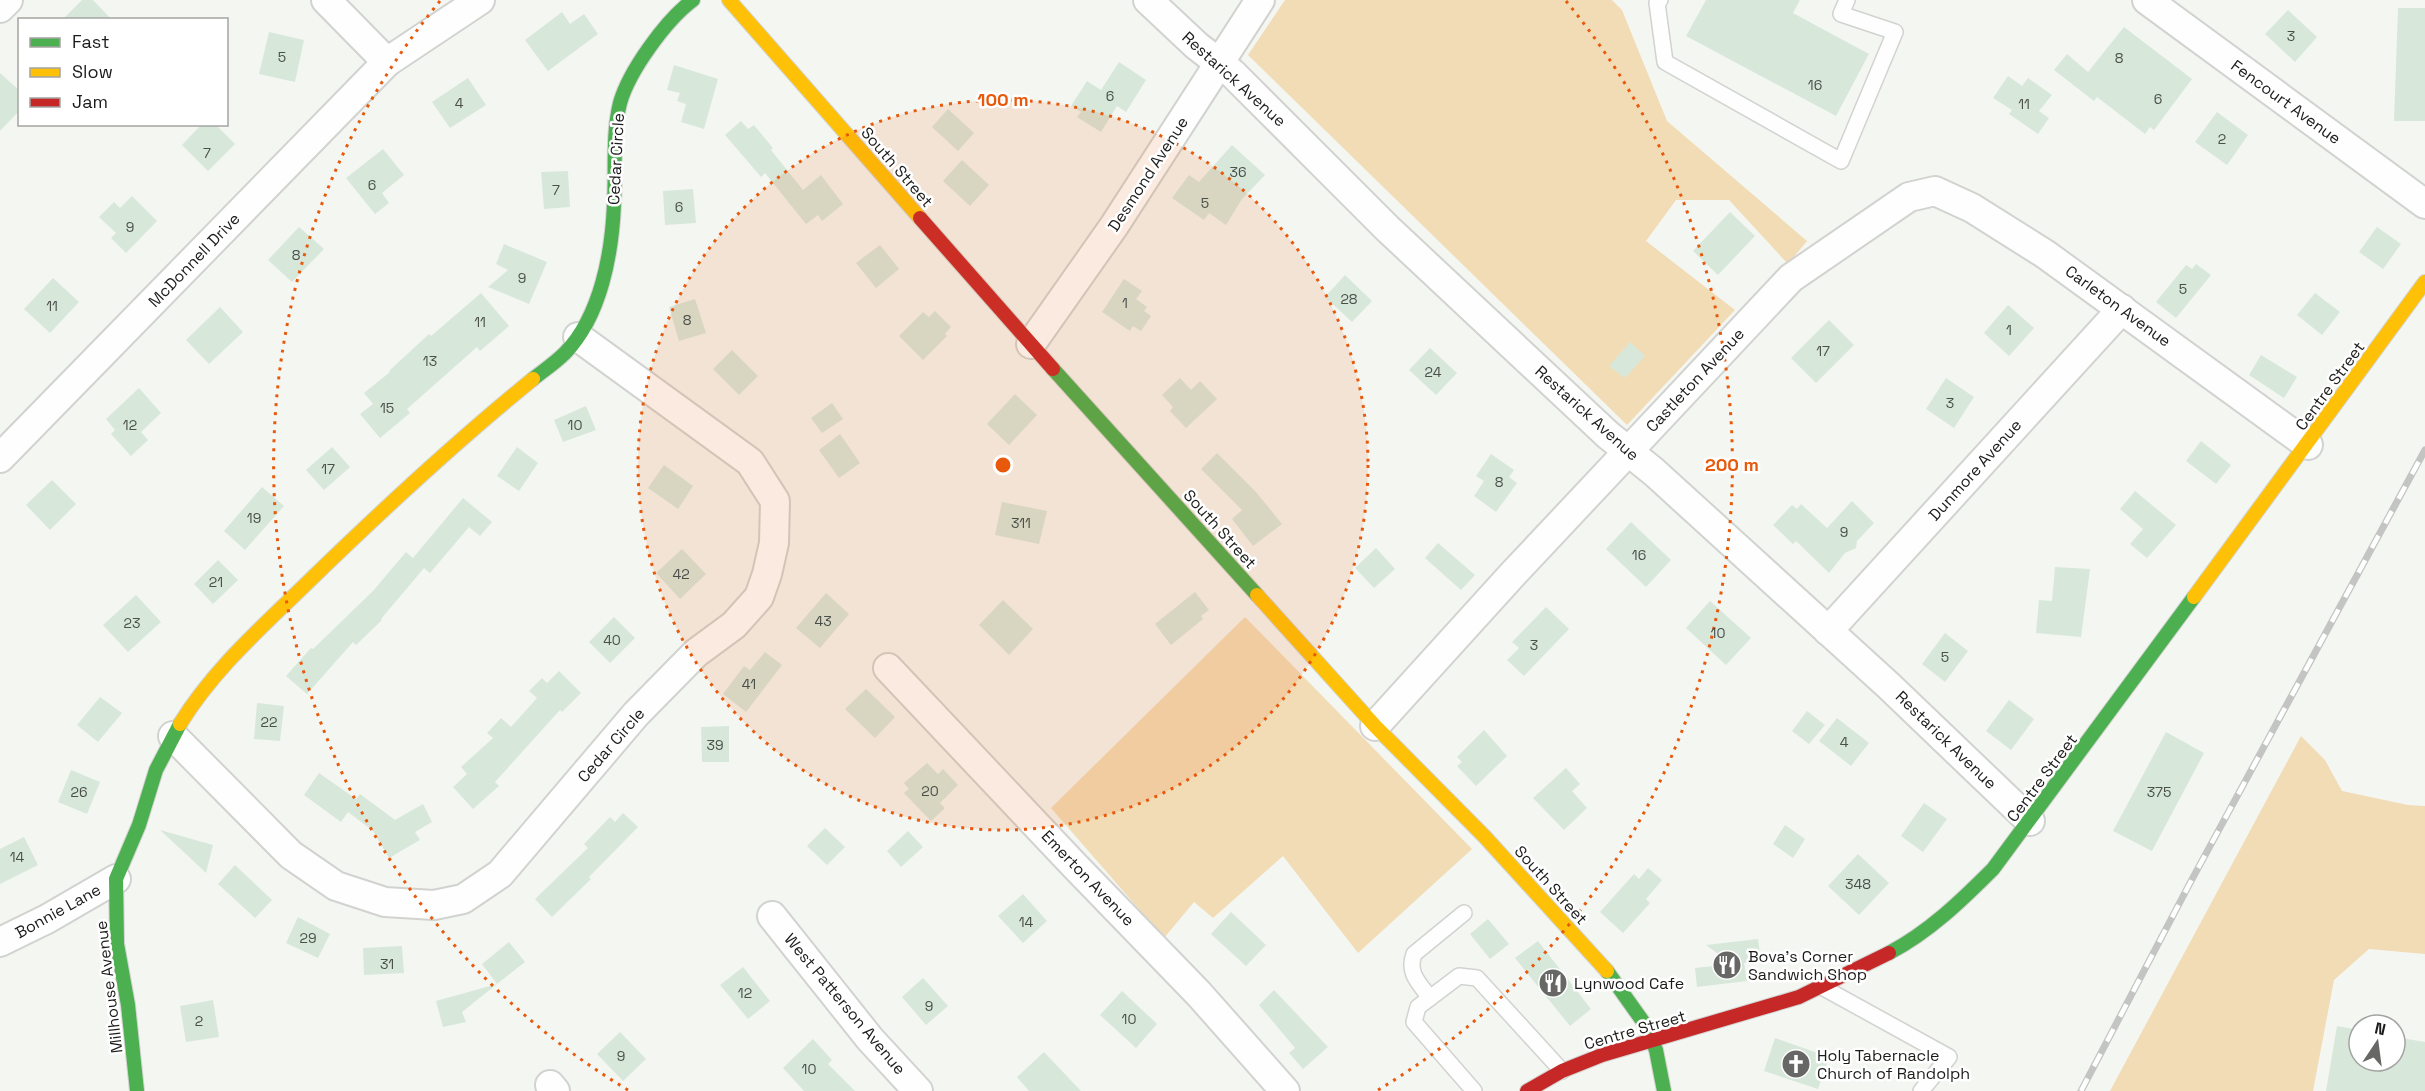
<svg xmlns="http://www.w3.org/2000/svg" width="2425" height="1091" font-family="'Space Grotesk',sans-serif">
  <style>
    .green { fill: #f2dcb6 }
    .building { fill: #d7e8db }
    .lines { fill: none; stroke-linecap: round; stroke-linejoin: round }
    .lane-casing { stroke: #d2d3d0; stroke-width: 18 }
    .street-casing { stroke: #d2d3d0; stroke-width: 32 }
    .fast-casing { stroke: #d2d3d0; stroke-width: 16 }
    .slow-casing { stroke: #d2d3d0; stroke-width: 16 }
    .jam-casing { stroke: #d2d3d0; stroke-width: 16 }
    .lane { stroke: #fdfefd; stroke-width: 15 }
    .street { stroke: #fdfefd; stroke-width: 28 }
    .fast { stroke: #4caf50; stroke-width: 14 }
    .slow { stroke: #ffc107; stroke-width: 14 }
    .jam { stroke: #c62828; stroke-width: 14 }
    .rail-casing { stroke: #c4c4c2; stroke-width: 7 }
    .rail { stroke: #fff; stroke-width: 4.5; stroke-dasharray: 14; stroke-linecap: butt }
    .ring { fill: none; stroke: #e8590c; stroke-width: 3; stroke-dasharray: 3 6 }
    .labels { text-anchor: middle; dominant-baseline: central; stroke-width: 5; stroke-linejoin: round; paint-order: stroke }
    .number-label { font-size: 14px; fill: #4a4f4a }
    .street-label { font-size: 16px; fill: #1b1c1a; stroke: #fff }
    .poi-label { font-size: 16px; fill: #1b1c1a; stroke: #fff; text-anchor: start }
    .centre { fill: #e8590c; stroke: #fff; stroke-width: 3 }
    .ring-label { font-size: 18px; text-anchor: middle; font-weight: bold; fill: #e8590c; stroke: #fff; stroke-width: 5; stroke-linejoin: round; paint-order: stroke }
  </style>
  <rect width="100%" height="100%" fill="#f4f6f2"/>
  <g class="green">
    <path d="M1285,0H1612L1622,10L1667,121L1807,241L1788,264L1729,200H1676L1646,241L1735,310L1627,425L1248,55Z"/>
    <path d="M1245,617L1472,849L1358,953L1283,856L1213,918L1194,902L1164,938L1051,808Z"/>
    <path d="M2301,736L2325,760L2342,791L2408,805L2425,806V954L2369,949L2334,980L2313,1091H2110Z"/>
  </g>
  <g class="building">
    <path d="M82,0H93L112,20H62Z"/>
    <path d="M1706,0H1800L1793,13L1869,54L1836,116L1686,36Z"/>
    <path d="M2398,8H2425V121H2394Z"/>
    <path d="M2288,10L2317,37L2295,62L2265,34Z"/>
    <path d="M562,12L570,24L584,14L598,34L548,71L525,40Z"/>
    <path d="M2124,27L2192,79L2154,130L2150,127L2145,134L2097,97L2094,101L2054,70L2067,54L2088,72Z"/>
    <path d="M269,32L304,40L295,82L259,74Z"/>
    <path d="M1119,62L1146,80L1126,112L1117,106L1101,132L1077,117L1081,112L1071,106L1087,81L1101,90Z"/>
    <path d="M674,65L718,79L704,129L681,122L686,104L677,101L680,93L667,90Z"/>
    <path d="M0,73L20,91V110L0,131Z"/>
    <path d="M2008,76L2022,86L2028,78L2052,95L2039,111L2049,118L2038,134L2009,114L2012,110L1993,98Z"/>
    <path d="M468,78L486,105L450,128L432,102Z"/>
    <path d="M948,109L974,133L958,151L932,127Z"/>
    <path d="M2217,112L2248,135L2227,165L2195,142Z"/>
    <path d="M741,121L748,129L754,125L773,148L771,150L803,190L821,175L843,204L822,221L818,215L806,224L765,173L761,177L725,135Z"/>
    <path d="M202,124H215L235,144L208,171L182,145Z"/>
    <path d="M1232,145L1265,175L1242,199L1226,225L1209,213L1204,220L1172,198L1189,175L1199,182Z"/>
    <path d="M383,149L404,175L382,193L389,203L375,214L346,178Z"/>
    <path d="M962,160L989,185L970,206L943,181Z"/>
    <path d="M568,171L570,207L544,209L541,172Z"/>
    <path d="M693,189L696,223L665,225L663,191Z"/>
    <path d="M132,196L157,221L126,253L111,238L116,233L99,217L114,202L120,208Z"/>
    <path d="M1730,212L1755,236L1718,275L1693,251Z"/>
    <path d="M299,227L324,249L292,282L268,260Z"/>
    <path d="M2377,227L2401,244L2383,269L2359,252Z"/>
    <path d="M504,244L547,262L529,304L488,287L508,270L496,264Z"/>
    <path d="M880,245L899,269L876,288L856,263Z"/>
    <path d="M2196,264L2211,275L2176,318L2156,302L2186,265L2192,269Z"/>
    <path d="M1345,275L1372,301L1352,322L1325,297Z"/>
    <path d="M53,278L79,302L50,333L24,309Z"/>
    <path d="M1124,279L1142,291L1136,299L1147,307L1144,311L1151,316L1141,331L1133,326L1130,331L1102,312Z"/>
    <path d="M481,293L509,326L480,351L477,347L407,409L410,413L380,438L360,414L373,404L364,393L390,372L389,371L429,334L431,336Z"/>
    <path d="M2315,293L2340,312L2322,335L2297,315Z"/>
    <path d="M695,299L706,333L679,341L669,307Z"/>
    <path d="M2008,305L2034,328L2009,356L1984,333Z"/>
    <path d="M220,307L243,332L209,364L186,340Z"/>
    <path d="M935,311L951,327L945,334L947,336L923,360L899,336L923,312L929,317Z"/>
    <path d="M1829,320L1854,345L1816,383L1791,358Z"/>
    <path d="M1630,342L1645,356L1625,378L1609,366Z"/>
    <path d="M1430,348L1457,373L1436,395L1409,370Z"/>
    <path d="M732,350L758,376L739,395L713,369Z"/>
    <path d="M2261,355L2297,377L2284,398L2249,375Z"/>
    <path d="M1180,378L1191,390L1200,381L1217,399L1186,428L1170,411L1173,407L1162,395Z"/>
    <path d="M1946,378L1974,397L1954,428L1926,409Z"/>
    <path d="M139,388L161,413L141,432L148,440L131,456L111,434L115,430L106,419Z"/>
    <path d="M1015,394L1037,415L1009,445L987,424Z"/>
    <path d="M832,403L843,419L822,433L811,418Z"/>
    <path d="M586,406L596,430L563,442L554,420Z"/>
    <path d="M840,434L860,463L839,478L819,450Z"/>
    <path d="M2201,441L2231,465L2216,484L2186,461Z"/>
    <path d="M332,447L350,467L324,490L306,470Z"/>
    <path d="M517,447L538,463L519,491L497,476Z"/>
    <path d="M1217,453L1256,492L1282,524L1253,546L1232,519L1242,510L1201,469Z"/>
    <path d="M1491,454L1514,470L1509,477L1517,483L1496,512L1474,496L1484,481L1476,476Z"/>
    <path d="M664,465L693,486L678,509L648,488Z"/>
    <path d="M52,480L76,504L50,530L26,505Z"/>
    <path d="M262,487L284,506L245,550L224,531Z"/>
    <path d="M2135,491L2176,525L2147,558L2130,544L2143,529L2120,509Z"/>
    <path d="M463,498L492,522L480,536L469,527L430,573L424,568L381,619L382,620L356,645L353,642L307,694L286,676L311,648L313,649L373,591L406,552L413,558Z"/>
    <path d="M1852,501L1874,523L1857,541L1856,548L1845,553L1829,573L1796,541L1793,544L1773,525L1792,505L1797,509L1801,504L1827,528Z"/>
    <path d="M1002,502L1047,511L1039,544L995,535Z"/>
    <path d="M1631,522L1671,560L1646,587L1606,549Z"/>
    <path d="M1438,543L1475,575L1461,590L1425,558Z"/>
    <path d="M1376,548L1395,569L1374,588L1355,568Z"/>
    <path d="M682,549L706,574L680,599L656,573Z"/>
    <path d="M218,560L238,580L213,604L194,584Z"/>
    <path d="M2055,567L2090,569L2081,637L2036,633L2039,600L2052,601Z"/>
    <path d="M1195,592L1209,610L1201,616L1203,619L1171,645L1155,624Z"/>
    <path d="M826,593L849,614L820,648L796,628Z"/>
    <path d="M136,595L161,622L128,652L103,625Z"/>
    <path d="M1003,600L1033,629L1009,655L979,625Z"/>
    <path d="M1710,601L1751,638L1726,665L1686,628Z"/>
    <path d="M1546,607L1569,629L1524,676L1507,660L1519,648L1512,642Z"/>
    <path d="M614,617L635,638L610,663L589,642Z"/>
    <path d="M1945,633L1968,651L1945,682L1922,664Z"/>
    <path d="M765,652L782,665L746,712L723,694L744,666L750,670Z"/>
    <path d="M559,671L581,693L562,712L560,710L495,782L499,786L473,809L453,787L467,774L461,767L493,738L487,733L501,718L511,727L537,698L529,691L542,678L547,683Z"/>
    <path d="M866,689L895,717L875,738L845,709Z"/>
    <path d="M100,697L122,713L98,742L77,725Z"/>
    <path d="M2009,700L2034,719L2011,750L1986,731Z"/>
    <path d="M257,703L284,706L280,741L254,739Z"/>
    <path d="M1807,711L1825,725L1809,744L1792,731Z"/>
    <path d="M1837,718L1869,743L1851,766L1819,741Z"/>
    <path d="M729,726V762H702L701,727Z"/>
    <path d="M1484,730L1507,756L1476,786L1457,766L1462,762L1457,757Z"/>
    <path d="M2166,732L2204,753L2152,851L2113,831Z"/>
    <path d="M927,763L938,774L943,769L958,785L940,803L945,808L931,821L904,793L909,789L904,783Z"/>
    <path d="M1566,768L1580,784L1572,791L1587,808L1564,830L1533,798Z"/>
    <path d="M71,770L100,782L87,814L58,802Z"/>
    <path d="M319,773L356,799L360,794L395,820L423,804L432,822L415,832L420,840L389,858L373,831L348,812L341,822L304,795Z"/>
    <path d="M1924,803L1947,819L1923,852L1901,836Z"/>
    <path d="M623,813L638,827L589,877L591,879L552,917L535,899L588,848L584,844L610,817L615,822Z"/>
    <path d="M1785,825L1805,839L1793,858L1773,844Z"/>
    <path d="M825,828L845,847L827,865L807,846Z"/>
    <path d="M160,830L213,845L206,873L187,855Z"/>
    <path d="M908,831L923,847L901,867L887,851Z"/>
    <path d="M24,837L38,865L0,884V849Z"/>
    <path d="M1858,854L1889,883L1859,915L1828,886Z"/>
    <path d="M235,865L272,900L255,918L218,884Z"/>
    <path d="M1648,868L1662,880L1646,899L1650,903L1623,933L1600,912L1634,874L1639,879Z"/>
    <path d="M1023,894L1047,921L1023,943L998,916Z"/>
    <path d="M1231,912L1266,945L1246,966L1211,934Z"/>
    <path d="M298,917L330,934L318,958L286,943Z"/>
    <path d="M1488,919L1509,944L1490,959L1470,934Z"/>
    <path d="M1758,939L1761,961L1744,963L1747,981L1697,987L1695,968L1732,964L1706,945Z"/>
    <path d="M1538,941L1591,1009L1570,1026L1515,958Z"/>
    <path d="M509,942L525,962L497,984L482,964Z"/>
    <path d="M402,946L404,973L364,975L363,948Z"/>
    <path d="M743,967L770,1001L748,1019L720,985Z"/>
    <path d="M923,978L948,1006L926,1025L902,997Z"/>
    <path d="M497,984L462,1012L466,1022L443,1027L436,1001Z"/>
    <path d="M1274,990L1328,1047L1303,1069L1289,1053L1295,1048L1259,1005Z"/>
    <path d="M1122,991L1157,1024L1136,1048L1100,1015Z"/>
    <path d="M213,1000L219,1037L186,1042L180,1006Z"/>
    <path d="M2337,1026L2359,1030V1061H2395V1037L2425,1042V1091H2326Z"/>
    <path d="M620,1032L646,1059L623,1081L597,1054Z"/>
    <path d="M1775,1038L1829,1057L1818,1089L1764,1071Z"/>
    <path d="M813,1039L832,1060L828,1064L855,1091H804L783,1068Z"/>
    <path d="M1044,1052L1081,1091H1029L1017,1077Z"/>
  </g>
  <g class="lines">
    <g class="lane-casing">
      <g id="lane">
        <path d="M1660,0L1657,3L1665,62L1841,161L1895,32L1841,14L1847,0"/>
        <path d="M1822,987L1949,1057L1921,1091"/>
        <path d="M1430,998C1419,983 1407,973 1414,954L1464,913"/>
        <path d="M1474,1091L1414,1022L1418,1007L1459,976L1477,978L1562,1071"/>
      </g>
    </g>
    <g class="street-casing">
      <g id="street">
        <path d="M326,0L387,62"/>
        <path d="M1148,0L1197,46L1232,73L1388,229L1608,435L1654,472L1889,686L2030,821"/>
        <path d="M2147,0L2425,204"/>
        <path d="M0,8L8,0"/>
        <path d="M1031,344L1114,226L1260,0"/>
        <path d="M0,458L387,62L480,0"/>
        <path d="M1828,631L2122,309"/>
        <path d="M888,668L1074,865L1199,994L1285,1091"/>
        <path d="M1375,726L1512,575L1791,278L1909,197L1935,191L1972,208L2045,254L2308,445"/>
        <path d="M173,736L291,855L336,886L385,902L434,905L463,899L500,874L636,714L696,653L734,625L759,597L767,574L774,543L775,501L750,462L578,337"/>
        <path d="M772,916L870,1039L918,1091"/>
        <path d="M0,942L47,919L116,879"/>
        <path d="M550,1085L555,1091"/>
      </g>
    </g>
    <g class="fast-casing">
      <g id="fast">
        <path d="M1053,369L1257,595"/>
        <path d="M533,379C543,371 555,363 565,353C601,316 612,253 614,204C616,170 612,136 620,103C629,71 666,20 693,0"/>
        <path d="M1889,953C1929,932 1961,901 1993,869L2194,597"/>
        <path d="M1607,971L1644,1023L1656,1050L1664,1091"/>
        <path d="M137,1091L128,1005L117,944L116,879L139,825L156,770L180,724"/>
      </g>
    </g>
    <g class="slow-casing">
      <g id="slow">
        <path d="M729,0L920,218"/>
        <path d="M1257,595L1375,726L1485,837L1607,971"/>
        <path d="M2194,597L2425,282"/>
        <path d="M180,724C213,670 260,629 305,585C379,513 453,444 533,379"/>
      </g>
    </g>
    <g class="jam-casing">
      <g id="jam">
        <path d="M920,218L1053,369"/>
        <path d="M1527,1091L1562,1071L1602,1055L1799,997L1889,953"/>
      </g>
    </g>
    <use href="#lane" class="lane"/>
    <use href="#street" class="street"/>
    <use href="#fast" class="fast"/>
    <use href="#slow" class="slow"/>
    <use href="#jam" class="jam"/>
    <g class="rail-casing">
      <path id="rail" d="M2081,1091L2190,883L2425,450"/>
    </g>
    <use href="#rail" class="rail"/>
  </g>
  <circle cx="1003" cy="465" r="365" fill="#e8590c" fill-opacity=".12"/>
  <g class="ring">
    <circle cx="1003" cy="465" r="365"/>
    <path d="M628 1090A729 729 0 0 1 440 1M1566 1A729 729 0 0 1 1378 1090"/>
  </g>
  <defs>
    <g id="restaurant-disc" transform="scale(1.5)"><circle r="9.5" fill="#676866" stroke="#fff"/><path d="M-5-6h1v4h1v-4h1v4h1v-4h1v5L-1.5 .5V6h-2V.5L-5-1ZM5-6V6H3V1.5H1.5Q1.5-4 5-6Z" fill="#fff"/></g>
    <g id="church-disc" transform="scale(1.5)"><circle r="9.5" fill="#676866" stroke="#fff"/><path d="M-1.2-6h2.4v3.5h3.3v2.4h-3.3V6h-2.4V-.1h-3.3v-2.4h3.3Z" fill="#fff"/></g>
  </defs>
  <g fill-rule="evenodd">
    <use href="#restaurant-disc" x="1727" y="965"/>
    <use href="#restaurant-disc" x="1553" y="983"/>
    <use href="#church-disc" x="1796" y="1064"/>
  </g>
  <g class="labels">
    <g class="number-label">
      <text x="2291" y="36">3</text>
      <text x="282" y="57">5</text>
      <text x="2119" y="58">8</text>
      <text x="1815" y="85">16</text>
      <text x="1110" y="96">6</text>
      <text x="2158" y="99">6</text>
      <text x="459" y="103">4</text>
      <text x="2024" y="104">11</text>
      <text x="2222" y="139">2</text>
      <text x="207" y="153">7</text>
      <text x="1238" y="172">36</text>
      <text x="372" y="185">6</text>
      <text x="556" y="190">7</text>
      <text x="1205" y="203">5</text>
      <text x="679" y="207">6</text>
      <text x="130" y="227">9</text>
      <text x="296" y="255">8</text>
      <text x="522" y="278">9</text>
      <text x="2183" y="289">5</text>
      <text x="1349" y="299">28</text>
      <text x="1125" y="303">1</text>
      <text x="52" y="306">11</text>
      <text x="687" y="320">8</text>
      <text x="480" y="322">11</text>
      <text x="2009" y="330">1</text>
      <text x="1823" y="351">17</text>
      <text x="430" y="361">13</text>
      <text x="1433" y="372">24</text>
      <text x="1950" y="403">3</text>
      <text x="387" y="408">15</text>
      <text x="130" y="425">12</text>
      <text x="575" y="425">10</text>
      <text x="328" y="469">17</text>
      <text x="1499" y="482">8</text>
      <text x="254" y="518">19</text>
      <text x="1021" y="523">311</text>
      <text x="1844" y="532">9</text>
      <text x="1639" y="555">16</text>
      <text x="681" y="574">42</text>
      <text x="216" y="582">21</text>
      <text x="823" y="621">43</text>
      <text x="132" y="623">23</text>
      <text x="1718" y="633">10</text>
      <text x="612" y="640">40</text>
      <text x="1534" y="645">3</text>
      <text x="1945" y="657">5</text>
      <text x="749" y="684">41</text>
      <text x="269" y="722">22</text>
      <text x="1844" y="742">4</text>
      <text x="715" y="745">39</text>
      <text x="930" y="791">20</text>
      <text x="79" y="792">26</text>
      <text x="2159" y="792">375</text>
      <text x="17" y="857">14</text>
      <text x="1858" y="884">348</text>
      <text x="1026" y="922">14</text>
      <text x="308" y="938">29</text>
      <text x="387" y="964">31</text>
      <text x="745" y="993">12</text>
      <text x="929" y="1006">9</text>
      <text x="1129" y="1019">10</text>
      <text x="199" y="1021">2</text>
      <text x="621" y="1056">9</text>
      <text x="809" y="1069">10</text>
    </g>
    <g class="street-label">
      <text transform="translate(1234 79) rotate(42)">Restarick Avenue</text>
      <text transform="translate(2286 102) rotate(36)">Fencourt Avenue</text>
      <text transform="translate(616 159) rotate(-87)">Cedar Circle</text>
      <text transform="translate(897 167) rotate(49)">South Street</text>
      <text transform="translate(1148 174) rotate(-57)">Desmond Avenue</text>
      <text transform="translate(194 260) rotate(-46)">McDonnell Drive</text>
      <text transform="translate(2118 306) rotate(36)">Carleton Avenue</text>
      <text transform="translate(1695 380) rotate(-47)">Castleton Avenue</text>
      <text transform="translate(2330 386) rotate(-54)">Centre Street</text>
      <text transform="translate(1587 413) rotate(42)">Restarick Avenue</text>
      <text transform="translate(1975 470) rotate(-48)">Dunmore Avenue</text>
      <text transform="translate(1220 529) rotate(48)">South Street</text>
      <text transform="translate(1946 740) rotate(44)">Restarick Avenue</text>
      <text transform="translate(611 745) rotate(-49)">Cedar Circle</text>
      <text transform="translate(2042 778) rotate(-53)">Centre Street</text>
      <text transform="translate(1088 878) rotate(46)">Emerton Avenue</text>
      <text transform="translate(1551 885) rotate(48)">South Street</text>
      <text transform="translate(58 911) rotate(-29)">Bonnie Lane</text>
      <text transform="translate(109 987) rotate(-97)">Millhouse Avenue</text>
      <text transform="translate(845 1004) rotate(50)">West Patterson Avenue</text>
      <text transform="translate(1635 1030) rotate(-16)">Centre Street</text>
    </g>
    <g class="poi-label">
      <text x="1748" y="956">Bova's Corner<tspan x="1748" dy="18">Sandwich Shop</tspan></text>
      <text x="1574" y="983">Lynwood Cafe</text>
      <text x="1817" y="1055">Holy Tabernacle<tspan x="1817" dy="18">Church of Randolph</tspan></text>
    </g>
  </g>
  <circle cx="1003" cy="465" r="9" class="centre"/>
  <g class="ring-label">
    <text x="1003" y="106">100 m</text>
    <text x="1732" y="471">200 m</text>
  </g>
  <rect x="18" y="18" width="210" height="108" fill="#ffffff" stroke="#a4a4a3" stroke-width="1.5"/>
  <rect x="30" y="38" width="30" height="9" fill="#4caf50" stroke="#a4a4a3" stroke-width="1.5"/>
  <text x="72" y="48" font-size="18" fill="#1b1c1a">Fast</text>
  <rect x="30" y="68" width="30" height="9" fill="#ffc107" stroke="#a4a4a3" stroke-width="1.5"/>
  <text x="72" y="78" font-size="18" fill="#1b1c1a">Slow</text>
  <rect x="30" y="98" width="30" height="9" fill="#c62828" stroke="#a4a4a3" stroke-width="1.5"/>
  <text x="72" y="108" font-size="18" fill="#1b1c1a">Jam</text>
  <g transform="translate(2377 1043) rotate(13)"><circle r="28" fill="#ffffff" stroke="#a4a4a3" stroke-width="1.5"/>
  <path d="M0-4.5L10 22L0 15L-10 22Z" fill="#676866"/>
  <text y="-9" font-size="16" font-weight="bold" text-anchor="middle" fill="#1b1c1a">N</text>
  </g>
</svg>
